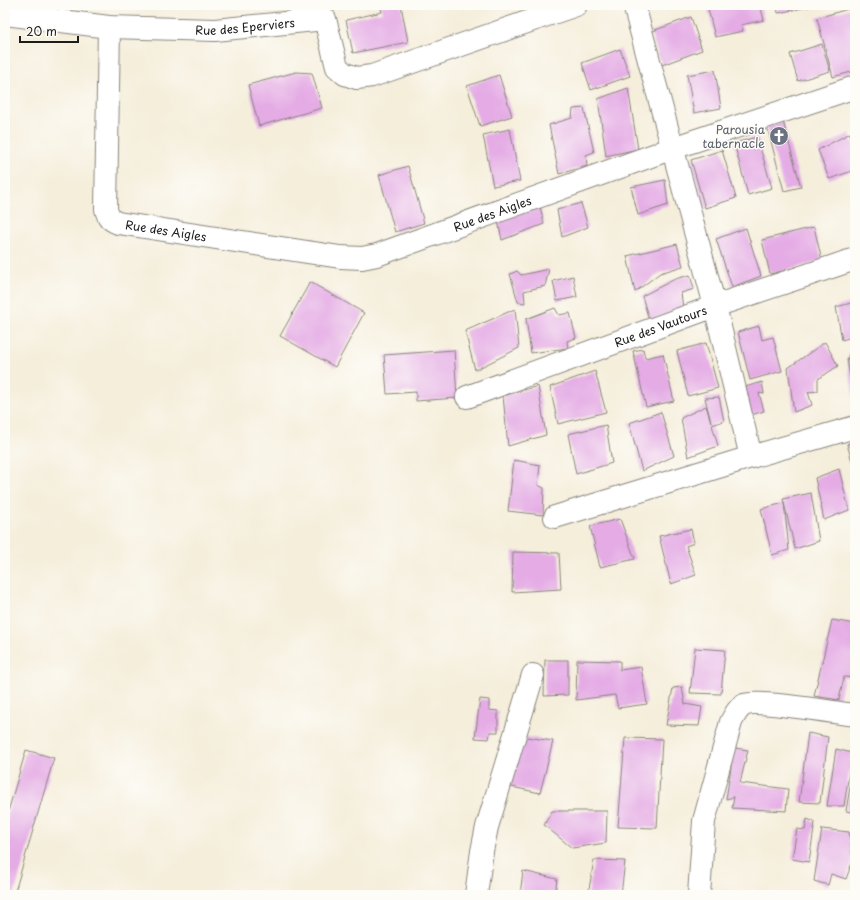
<svg xmlns="http://www.w3.org/2000/svg" width="860" height="900" font-family="'Playpen Sans',sans-serif">
  <style>
    .building { fill: #e4abe5 }
    .lines { fill: none; stroke-linecap: round; stroke-linejoin: round }
    .street-casing { stroke: #88857c; stroke-width: 24 }
    .street { stroke: #fff; stroke-width: 22 }
    .labels { text-anchor: middle; dominant-baseline: central; stroke-width: 3; stroke-linejoin: round; paint-order: stroke }
    .street-label { font-size: 12px; fill: #1c1c1c; stroke: #fdfcf7 }
    .worship-label { font-size: 12px; fill: #5b616d; stroke: #fdfcf7; text-anchor: end }
  </style>
  <rect width="100%" height="100%" fill="#fdfcf7"/>
  <filter id="ink" filterUnits="userSpaceOnUse"><feTurbulence type="fractalNoise" baseFrequency=".025" numOctaves="2"/><feDisplacementMap in="SourceGraphic" scale="8" xChannelSelector="R" yChannelSelector="G"/><feConvolveMatrix kernelMatrix="1 2 1 2 8 2 1 2 1" color-interpolation-filters="sRGB"/></filter>
  <filter id="wash" filterUnits="userSpaceOnUse"><feTurbulence type="fractalNoise" baseFrequency=".012" numOctaves="4" result="noise"/><feDisplacementMap in="SourceGraphic" scale="16" xChannelSelector="R" yChannelSelector="G"/><feGaussianBlur stdDeviation="0.9" result="paint"/><feColorMatrix in="noise" values="0 0 0 0 0 0 0 0 0 0 0 0 0 0 0 0 0 1.4 0 .05"/><feComposite in="paint" operator="in"/></filter>
  <g filter="url(#wash)">
    <rect width="100%" height="100%" fill="#f5eedb"/>
    <g id="blocks">
      <g class="building">
        <path d="M380,5H401L408,42L353,53L346,20L382,12Z"/>
        <path d="M707,5H760L764,20L741,25L743,31L715,37Z"/>
        <path d="M777,5H813V6L778,13Z"/>
        <path d="M855,7V71L833,77L817,18Z"/>
        <path d="M691,17L702,50L662,65L650,32Z"/>
        <path d="M822,44L830,71L798,81L790,54Z"/>
        <path d="M620,49L630,76L591,90L582,63Z"/>
        <path d="M715,70L721,108L694,113L687,75Z"/>
        <path d="M296,72L312,73L322,108L259,126L248,85Z"/>
        <path d="M499,75L512,116L480,126L467,86Z"/>
        <path d="M628,88L638,149L606,156L598,99Z"/>
        <path d="M584,108L594,152L586,155L587,166L559,174L549,125L572,118L573,109Z"/>
        <path d="M783,121L801,187L784,191L767,126Z"/>
        <path d="M510,129L520,181L493,186L483,135Z"/>
        <path d="M850,133L855,150V170L829,179L818,150Z"/>
        <path d="M757,137L772,188L748,195L734,143Z"/>
        <path d="M722,150L736,198L705,208L691,160Z"/>
        <path d="M408,166L424,223L395,232L379,175Z"/>
        <path d="M665,180L668,205L638,215L631,187Z"/>
        <path d="M581,203L588,227L562,237L557,210Z"/>
        <path d="M540,206L544,224L502,240L498,221Z"/>
        <path d="M814,227L822,261L770,274L762,240Z"/>
        <path d="M746,228L761,276L732,287L716,239Z"/>
        <path d="M677,244L683,266L660,273L635,292L627,256Z"/>
        <path d="M549,269L545,286L524,291L525,303L518,302L510,274L517,271L521,275Z"/>
        <path d="M690,275L694,289L681,293L683,308L649,320L642,296L675,279Z"/>
        <path d="M573,276L577,297L557,301L553,281Z"/>
        <path d="M310,282L364,313L335,367L280,336Z"/>
        <path d="M855,302V336L842,340L836,307Z"/>
        <path d="M555,308L559,315L570,313L576,338L567,341L568,348L531,353L526,319Z"/>
        <path d="M515,309L519,348L475,370L465,331Z"/>
        <path d="M759,326L762,340L773,337L782,371L750,380L738,332Z"/>
        <path d="M825,342L838,366L818,379V391L808,392L812,405L794,412L788,368Z"/>
        <path d="M706,343L718,388L688,396L677,351Z"/>
        <path d="M855,347V398H854L847,360L851,349Z"/>
        <path d="M643,349L645,358L663,354L674,401L646,407L633,351Z"/>
        <path d="M454,350L457,398L416,401V392L387,394L384,355Z"/>
        <path d="M595,371L606,412L558,424L550,387Z"/>
        <path d="M762,382L764,394L759,393L764,411L748,416L742,388Z"/>
        <path d="M538,386L546,435L508,446L503,396Z"/>
        <path d="M719,397L724,421L712,425L718,446L688,457L681,418L706,406L711,422L705,398Z"/>
        <path d="M661,412L674,456L642,471L629,423Z"/>
        <path d="M606,425L612,463L576,474L568,434Z"/>
        <path d="M855,441V472L847,444Z"/>
        <path d="M514,460L540,465L538,485L544,488L543,515L508,511Z"/>
        <path d="M839,469L849,510L824,520L815,478Z"/>
        <path d="M811,493L819,541L795,549L784,503L789,550L772,555L761,509L784,503L783,499Z"/>
        <path d="M620,519L635,559L600,567L590,526Z"/>
        <path d="M691,529L694,543L686,546L696,575L671,584L659,536Z"/>
        <path d="M513,552L559,553L561,589L512,592Z"/>
        <path d="M832,620L855,624V645L852,655L855,656V678L844,677L839,700L814,696Z"/>
        <path d="M695,648L725,650L721,694L690,693Z"/>
        <path d="M545,660H568V695L544,696Z"/>
        <path d="M577,660L620,661V670L641,667L647,704L618,708L615,695L576,700Z"/>
        <path d="M682,687L685,704L702,707L699,726L666,725L673,688Z"/>
        <path d="M480,699L489,700V710L498,711V732H490L489,739L475,738Z"/>
        <path d="M808,733L828,737L820,803L799,802Z"/>
        <path d="M520,736L553,741L540,793L507,786Z"/>
        <path d="M625,738L662,739L657,828L618,827Z"/>
        <path d="M734,748L748,750L740,783L788,789L786,811L732,808L734,797L726,799Z"/>
        <path d="M836,749L852,753L844,806H827Z"/>
        <path d="M26,750L54,758L14,895H5V822Z"/>
        <path d="M854,762H855V813L846,811Z"/>
        <path d="M552,811H607L606,843L572,848L544,825Z"/>
        <path d="M807,819L815,822L809,862L792,859L797,829L805,830Z"/>
        <path d="M822,829L849,832L853,860L846,879L831,874L828,885L814,881Z"/>
        <path d="M594,860L625,861L621,895H588Z"/>
        <path d="M523,871L557,879L555,895H520Z"/>
      </g>
    </g>
  </g>
  <g filter="url(#ink)">
    <use href="#blocks" fill-opacity="0" stroke="#88857c" stroke-width="1"/>
    <g class="lines">
      <g class="street-casing">
        <g id="street">
          <path d="M634,5L715,306L751,457"/>
          <path id="s1" d="M5,14L109,27L215,30L325,19L337,67L345,74L357,78L372,76L576,5"/>
          <path id="s2" d="M109,27L106,209C108,217 110,220 118,223L340,257L362,258L377,255L673,148L855,87"/>
          <path id="s3" d="M467,397L715,306L855,259"/>
          <path d="M555,517L751,457L855,427"/>
          <path d="M476,895L482,851L487,827L533,675"/>
          <path d="M699,895L704,821L731,722C734,716 738,708 744,705C755,699 838,713 855,715"/>
        </g>
      </g>
      <use href="#street" class="street"/>
    </g>
  </g>
  <defs>
    <g id="church-disc" transform="scale(1)"><circle r="9.5" fill="#6b7280" stroke="#fdfcf7"/><path d="M-1.2-6h2.4v3.5h3.3v2.4h-3.3V6h-2.4V-.1h-3.3v-2.4h3.3Z" fill="#fff"/></g>
  </defs>
  <g fill-rule="evenodd">
    <use href="#church-disc" x="779" y="136"/>
  </g>
  <g class="labels">
    <g class="street-label">
      <text stroke="none"><textPath href="#s1" startOffset="241">Rue des Eperviers</textPath></text>
      <text stroke="none"><textPath href="#s2" startOffset="586">Rue des Aigles</textPath></text>
      <text stroke="none"><textPath href="#s2" startOffset="250">Rue des Aigles</textPath></text>
      <text stroke="none"><textPath href="#s3" startOffset="206">Rue des Vautours</textPath></text>
    </g>
    <g class="worship-label">
      <text x="765" y="129">Parousia<tspan x="765" dy="14">tabernacle</tspan></text>
    </g>
  </g>
  <rect width="860" height="900" fill="none" stroke="#fdfcf7" stroke-width="20"/>
  <path d="M20 36v6h58v-6" fill="none" stroke="#1c1c1c" stroke-width="2"/>
  <text x="26" y="36" font-size="12" fill="#1c1c1c" stroke="#fdfcf7" stroke-width="3" paint-order="stroke">20 m</text>
</svg>
